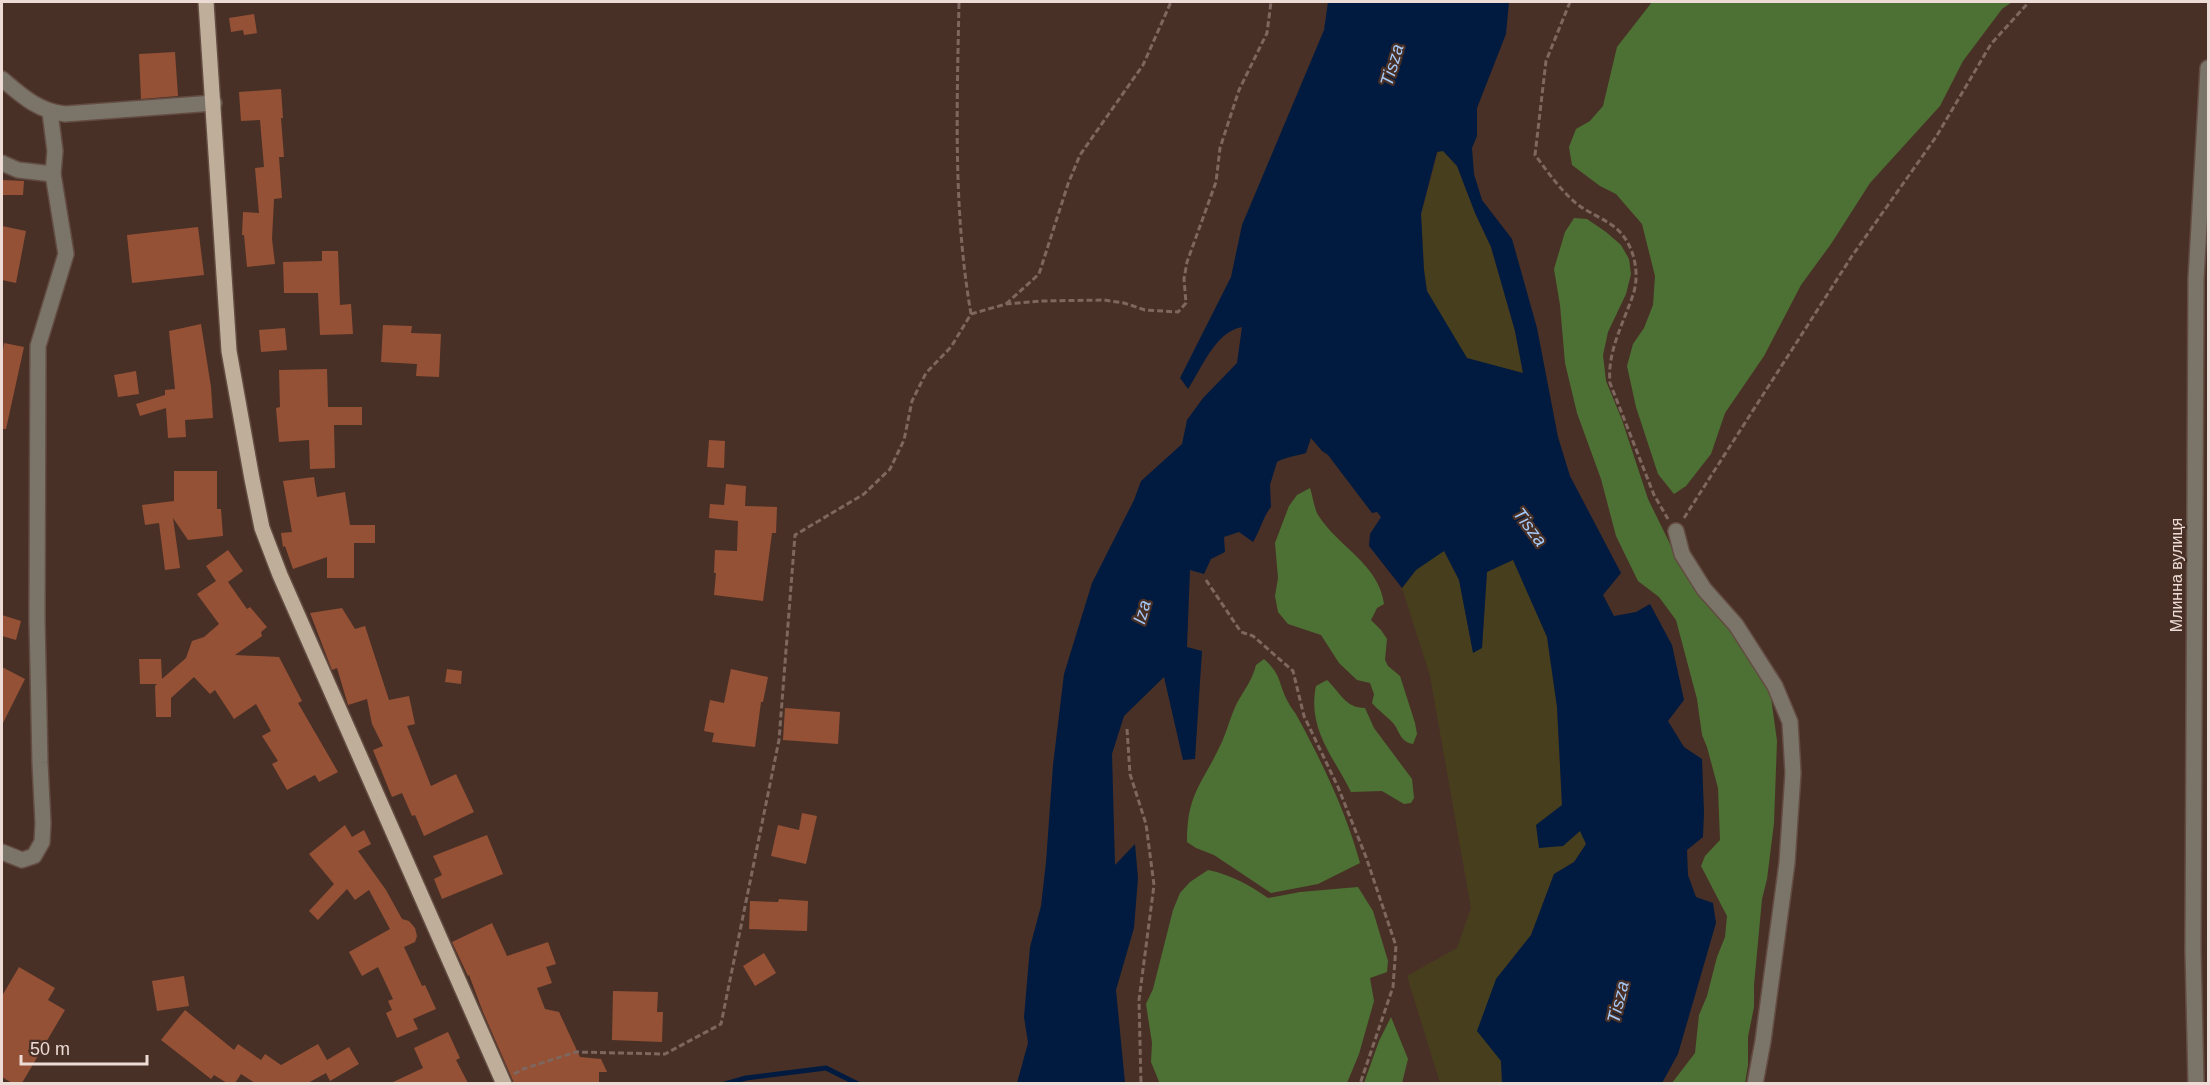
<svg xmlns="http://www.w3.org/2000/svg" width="2210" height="1085" font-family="Arial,sans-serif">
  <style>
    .forest { fill: #4d7134 }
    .sand { fill: #473e1e }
    .water { fill: #001b3f; fill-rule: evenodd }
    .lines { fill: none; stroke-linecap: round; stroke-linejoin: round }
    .stream { stroke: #001b3f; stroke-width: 5 }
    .building { fill: #945136 }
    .minor-casing { stroke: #634c42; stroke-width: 18 }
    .major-casing { stroke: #634c42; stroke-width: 18 }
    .path { stroke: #7d675e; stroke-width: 3; stroke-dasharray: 6 3; stroke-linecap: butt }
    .minor { stroke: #7b7469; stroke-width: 15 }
    .major { stroke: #bfaf9a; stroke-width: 15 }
    .labels { text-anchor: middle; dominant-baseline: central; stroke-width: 4.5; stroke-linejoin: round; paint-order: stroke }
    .street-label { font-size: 16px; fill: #eddcd6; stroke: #493026 }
    .water-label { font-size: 18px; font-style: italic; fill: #a5caf9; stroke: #493026 }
  </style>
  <rect width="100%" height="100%" fill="#493026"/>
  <g class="forest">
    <path d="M1652,2H2012L2002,9L1963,61L1940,106L1870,183L1831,244L1801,285L1764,356L1725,413L1711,454L1686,486L1674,494L1658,474L1636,407L1627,366L1633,344L1644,328L1653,305L1655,276L1642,224L1616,194L1600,186L1572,165L1569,147L1576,129L1590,121L1603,106L1617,47Z"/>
    <path d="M1574,218L1587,219L1606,232L1621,245L1629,259L1631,274L1626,294L1608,332L1603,355L1606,381L1622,420L1648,499L1674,552L1732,624L1769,683L1777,741L1774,823L1767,879L1762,899L1754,985V1007L1748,1037V1065L1745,1083H1672L1695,1053L1699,1015L1707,996L1717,957L1725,937L1727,916L1701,866L1705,856L1720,840L1718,788L1707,747L1702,735L1697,699L1676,620L1659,597L1638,581L1616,536L1601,479L1577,413L1565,363L1560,305L1554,269L1565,232Z"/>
    <path d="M1310,488C1313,497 1314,508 1318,515C1338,547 1379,564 1384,604L1377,608L1371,620L1381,630L1387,639L1385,660L1388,666L1400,676L1415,723L1417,734L1413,744C1401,742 1400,733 1394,724C1388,717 1379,711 1372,703L1374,694L1370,683L1357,680L1339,663L1321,635L1288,624L1278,612L1275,596L1278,578L1275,543L1289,506L1297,495Z"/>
    <path d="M1264,659C1282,675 1278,683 1288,702C1291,708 1295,712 1298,718C1323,764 1346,812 1360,863L1318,884L1271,893L1214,855L1196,848L1187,842C1187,794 1201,786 1220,746C1227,732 1230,717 1237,703C1244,690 1253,679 1256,665Z"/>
    <path d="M1327,680C1340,692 1345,708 1365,708L1374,728L1412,779L1414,798L1411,803L1404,804L1382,791L1351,792C1334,757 1307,729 1316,686Z"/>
    <path d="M1208,870C1232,875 1249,885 1268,898L1300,892L1358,887L1373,911L1388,961L1387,972L1370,978L1374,1001L1359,1054L1347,1083L1160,1084L1151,1062L1152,1043L1146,1004L1153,989L1173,910L1180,893L1190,882Z"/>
    <path d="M1391,1017L1408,1059L1402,1083H1364L1379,1041Z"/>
  </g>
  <g class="sand">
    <path d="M1443,150L1457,166L1475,213L1491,247L1515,331L1523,373L1467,359L1427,291L1424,270L1421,214L1438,152Z"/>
    <path d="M1444,550L1459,580L1473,652L1482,647L1487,572L1513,559L1547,637L1557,707L1562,805L1536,825L1580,830L1586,844L1574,862L1554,874L1531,935L1496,979L1502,1083H1440L1407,976L1457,948L1471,908L1430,676L1402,588L1416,570Z"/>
  </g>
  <path class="water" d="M1328,2H1509L1506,34L1477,108V136L1472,148L1474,174L1482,200L1512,239L1537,328L1558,437L1570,476L1621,573L1603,595L1614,616L1636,612L1650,604L1672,645L1684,700L1668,721L1684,747L1702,759L1704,813L1703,837L1687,850L1688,875L1696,897L1713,903L1716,923L1678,1054L1662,1083H1502L1501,1061L1477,1031L1496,979L1531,935L1554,874L1574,862L1586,844L1580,831L1563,846L1539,848L1536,825L1562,805L1557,707L1547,637L1513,560L1487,572L1482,648L1473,653L1459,580L1444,551L1416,570L1402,588L1369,546L1370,534L1381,517L1377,512L1372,513L1328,455L1322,451L1311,438L1306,453C1297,456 1285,457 1277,462L1270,485L1271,507C1263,517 1260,531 1253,542L1239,532L1224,537L1225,552L1211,559L1204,574L1190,570L1187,647L1202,651L1195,759L1183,760L1164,677L1124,716L1112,754L1115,865L1135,844L1138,878L1134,928L1116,990L1125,1083H1017L1028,1043L1024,1017L1030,947L1041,906L1046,862L1053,765L1064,674L1092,583L1134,500L1141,481L1182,444L1187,420L1203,398L1237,363L1242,327C1215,332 1202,368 1188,389L1180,378L1231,277L1242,225L1324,30ZM1443,151L1457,166L1475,213L1491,247L1515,331L1523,373L1467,358L1427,291L1424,270L1421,214L1437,152Z"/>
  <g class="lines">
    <path class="stream" d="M725,1084L746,1078L826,1068L858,1084"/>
  </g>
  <g class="building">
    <path d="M254,14L257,33L244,35L243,30L231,32L229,18Z"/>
    <path d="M175,52L178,96L141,99L139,54Z"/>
    <path d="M281,89L283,118H281L284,157H279L282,198L274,199L272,239L275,264L247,267L244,235H242L243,212L259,213L255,168L264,167L260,120L241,121L239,92Z"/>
    <path d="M2,180L24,181L23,195H2Z"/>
    <path d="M2,226L26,231L16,283L2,280Z"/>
    <path d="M198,227L204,275L132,283L127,235Z"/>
    <path d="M322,251H338L340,305L351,304L353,334L320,335L318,293H284L283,262L322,261Z"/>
    <path d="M201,324L211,387L213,418L185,420L186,437L168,438L166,408L140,416L136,404L165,395V390L175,389L169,331Z"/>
    <path d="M383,325L412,326L411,333L441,334L439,377L416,376L417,364L381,362Z"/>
    <path d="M285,328L287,350L261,352L259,330Z"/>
    <path d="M4,343L24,347L6,429H2V356Z"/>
    <path d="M327,369L328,407H362V425H334L335,468L310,469L309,440L279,442L276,408L280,407L279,370Z"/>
    <path d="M136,371L139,394L118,397L114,375Z"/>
    <path d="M709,440L725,441L724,468L707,467Z"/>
    <path d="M174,471H217V509H221L223,536L188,540L173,518L180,568L165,570L159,523L145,525L142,505L174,501Z"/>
    <path d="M314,477L317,497L345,492L350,525H375V543H354V578H327V557L293,569L285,546L283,547L281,533L292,532L283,481Z"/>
    <path d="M726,484L746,486L745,506L777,507L776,533H772L763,601L714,595L716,573H714L715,550L737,551L738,521L709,518L710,504L724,505Z"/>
    <path d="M228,550L243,571L228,582L247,609L250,607L267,627L261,632L262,636L235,655L279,657L302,701L298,703L338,772L319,782L315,775L287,790L272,764L278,761L262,736L271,731L256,704L234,719L215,690L210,694L194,677L171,698V717H156L155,686L157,684H140L139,659H161L162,679L186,658L192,641L204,637L219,624L197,594L216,581L206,566Z"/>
    <path d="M342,608L355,629L365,626L389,700L409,696L415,724L407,726L431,786L456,774L474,812L424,836L415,815L412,816L402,793L392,797L373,750L383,746L372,724L367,699L348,705L337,668L332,670L310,613Z"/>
    <path d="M2,615L21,621L16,640L2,636Z"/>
    <path d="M2,667L25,679L2,725Z"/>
    <path d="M447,669L462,671L461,684L445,682Z"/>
    <path d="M731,669L768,677L763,702H761L755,747L712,742L714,733L704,731L710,700L724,703Z"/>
    <path d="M785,708L840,712L838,744L783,740Z"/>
    <path d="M802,813L817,816L806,864L771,856L778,825L799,830Z"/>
    <path d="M345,825L352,837L364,830L371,844L358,851L386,890L402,919L409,921L415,928L417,936L415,942L404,947L422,986L425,985L436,1009L413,1019L418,1029L397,1038L386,1013L392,1010L388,1001L393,999L378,967L362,976L349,952L390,929L369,890L355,900L347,889L318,920L309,911L334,884L309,854Z"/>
    <path d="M487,835L503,874L442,899L434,879L442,875L433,856Z"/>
    <path d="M779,899L808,901L807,931L749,929L750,901L778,902Z"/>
    <path d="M492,923L507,956L548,942L556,964L546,967L552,983L537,988L545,1009L559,1012L580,1057L601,1059L607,1072H599V1083H514L483,1012L469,975L468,976L452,942Z"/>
    <path d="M764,953L776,973L755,986L743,966Z"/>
    <path d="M19,967L55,988L48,1000L65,1010L22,1083H12L2,1077V996Z"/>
    <path d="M184,976L189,1006L157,1011L152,981Z"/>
    <path d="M613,991L658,992L657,1012H663L662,1042L612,1040Z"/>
    <path d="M185,1010L234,1050L238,1044L261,1060L265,1054L281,1065L318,1044L327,1060L349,1047L359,1064L330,1081L326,1073L308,1083H255L241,1074L235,1083H227L214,1075L211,1079L161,1040Z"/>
    <path d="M448,1032L460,1058L456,1060L468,1083H391L423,1068L414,1048Z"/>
  </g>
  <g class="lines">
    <g class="minor-casing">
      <g id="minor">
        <path d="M2,79C22,96 38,111 65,114L214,103"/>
        <path d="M2,163L18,170L53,174L55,151L50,112"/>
        <path d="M1676,531L1682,554L1704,589L1736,625L1775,686L1790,722L1793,773L1787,863L1763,1041L1755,1084"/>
        <path d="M2,852L22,860L34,856L42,842L43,823L40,763L37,619L38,346L66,254L53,174"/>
        <path d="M2196,1084L2193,950L2196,279L2208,68"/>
      </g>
    </g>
    <g class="major-casing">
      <path id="major" d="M206,2L229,351L252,479L262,528L280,575L504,1084"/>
    </g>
    <g class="path">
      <path d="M1570,2L1546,61L1535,155C1548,172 1560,190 1577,204C1590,214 1608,220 1619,231C1635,247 1640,275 1633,295C1623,324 1607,352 1610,383L1654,495L1668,519"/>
      <path d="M1006,304L1039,274L1068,184L1080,155L1143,65L1171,2"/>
      <path d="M971,314L1006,304L1042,301L1104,300L1124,303L1145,310L1178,312L1186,303L1184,279L1187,262L1216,182L1220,148L1239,90L1267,33L1271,2"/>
      <path d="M1684,518L1852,256L1936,137L1991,44L2029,2"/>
      <path d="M1206,580L1241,632L1253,636L1293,671L1304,716L1338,787L1366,857L1396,946L1393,987L1360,1084"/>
      <path d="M1127,729L1130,774L1146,824L1154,885L1139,1000L1141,1084"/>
      <path d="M514,1074L523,1069L576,1052L665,1054L721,1024L779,740L795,535L864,494L890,469L904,440L912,401L926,373L951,347L971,314C953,211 957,106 959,2"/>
    </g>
    <use href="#minor" class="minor"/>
    <use href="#major" class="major"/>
  </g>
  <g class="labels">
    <g class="street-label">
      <text transform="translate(2176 575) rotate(-90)">Млинна вулиця</text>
    </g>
    <g class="water-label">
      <text transform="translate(1392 65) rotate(-74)">Tisza</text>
      <text transform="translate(1530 527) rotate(53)">Tisza</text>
      <text transform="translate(1142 612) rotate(-74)">Iza</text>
      <text transform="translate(1618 1002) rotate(-76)">Tisza</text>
    </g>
  </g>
  <rect width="2210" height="1085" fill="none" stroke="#eddcd6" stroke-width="6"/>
  <path d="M21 1055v9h126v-9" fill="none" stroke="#eddcd6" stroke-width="3"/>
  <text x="30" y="1055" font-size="18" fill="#eddcd6" stroke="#493026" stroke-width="4.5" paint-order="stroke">50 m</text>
</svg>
